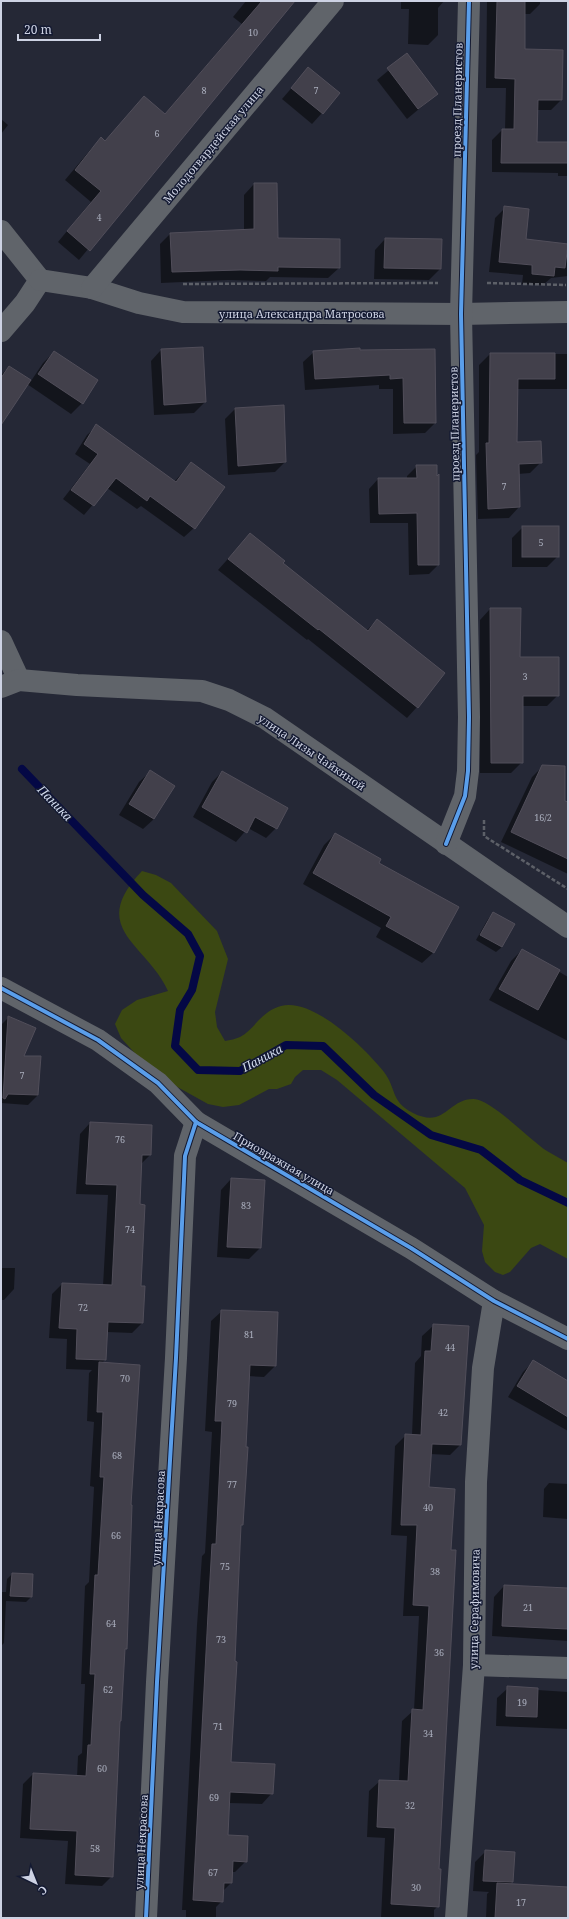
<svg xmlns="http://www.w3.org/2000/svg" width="569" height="1919" font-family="'Noto Serif',serif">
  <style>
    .green { fill: #3b4812 }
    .shadow { fill: #0007 }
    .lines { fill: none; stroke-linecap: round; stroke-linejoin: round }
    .stream { stroke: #040845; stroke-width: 8 }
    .building { fill: #42404b; stroke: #514e5a }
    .path { stroke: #5d6068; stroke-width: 2.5; stroke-dasharray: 4 2; stroke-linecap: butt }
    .minor { stroke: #60646a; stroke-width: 22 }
    .cycleway-casing { stroke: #141a32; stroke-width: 6 }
    .cycleway { stroke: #5a9eea; stroke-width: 4 }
    .labels { text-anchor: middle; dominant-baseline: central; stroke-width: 3; stroke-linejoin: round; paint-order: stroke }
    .number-label { font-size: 9px; fill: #aaaebd }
    .street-label { font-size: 11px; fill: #cdd2e3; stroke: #141a32 }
    .water-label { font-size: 12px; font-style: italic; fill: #d1dbee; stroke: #141a32 }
  </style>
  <rect width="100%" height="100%" fill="#252836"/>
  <path class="green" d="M142,871L156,875L171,883L217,931L228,959L215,1012L217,1027L225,1041C230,1040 236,1039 240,1037C255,1029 260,1012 281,1006C313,997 366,1049 384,1072C397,1089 390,1101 413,1113C445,1129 448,1099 473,1099C490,1098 531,1141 547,1151C554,1155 561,1159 568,1163V1259L540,1244L531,1248L510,1272L503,1275L495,1272L485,1262L482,1251L484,1225L465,1188L337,1080L321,1070H303L295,1077L291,1084L277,1089H269L239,1105L223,1107L208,1104L154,1074L121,1038L115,1024L122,1010L137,1000L168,991C146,943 87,929 142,871Z"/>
  <g class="shadow">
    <path d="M246,1H294L79,260L58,242L91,202L65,180L91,149L101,139L104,142L144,97L165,114L242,24L233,17Z"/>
    <path d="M401,1H444L438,8V35L428,45L408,44L409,9H401Z"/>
    <path d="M487,1H540V4L530,14H524V50L561,100L551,110H536V143H568V176H558V173L492,172V140L502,130H505L506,88H486Z"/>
    <path d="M407,55L437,94L407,119L377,80Z"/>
    <path d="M308,69L322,113L312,124L282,99Z"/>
    <path d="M1,119L8,125L1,134Z"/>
    <path d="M254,184L276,239L339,268L328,278L270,277L266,281L228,280L161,283L160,244L170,234L244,231V195Z"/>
    <path d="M505,208L525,240L568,245V276L551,278L543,285L522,284L523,275L489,272L495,218Z"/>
    <path d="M385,239L441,240L440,269L429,280L374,279L375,250Z"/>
    <path d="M161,350L205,402L194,413L154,415L151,361Z"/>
    <path d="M434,350L435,423L425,433L393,434V389H379V385L305,390L303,362L314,352Z"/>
    <path d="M54,352L82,403L71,414L27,384L1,421V375L9,367L31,381L43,363Z"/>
    <path d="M490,354H568V389H517L516,443L541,462L530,473L518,474L519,507L509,518L478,519L476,455L479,452V365Z"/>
    <path d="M235,409L285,462L275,472L228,475L225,419Z"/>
    <path d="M97,426L174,482L191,463L194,528L184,537L141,506L137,509L107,488L84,515L63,499L90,464L75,454L87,435Z"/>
    <path d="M417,466L438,565L429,574L409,575L408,523H370L369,489L378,479H407V476Z"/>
    <path d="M523,527L558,556L547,567H512V538Z"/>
    <path d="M250,534L282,564L366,631L377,620L417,707L407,718L308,639L307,640L218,570Z"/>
    <path d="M490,609L519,658L558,695L547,706H522V762L511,773H480V620Z"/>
    <path d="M543,766L564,801L568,803V874L501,842L532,777Z"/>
    <path d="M150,772L154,819L143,829L119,815L139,782Z"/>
    <path d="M222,772L276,828L266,838L248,828L236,842L193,817L212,782Z"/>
    <path d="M335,834L378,863L458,907L433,953L422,963L376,937L381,928L303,884L324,845Z"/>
    <path d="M493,914L502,947L496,952L476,940L488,919Z"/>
    <path d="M522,950L568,977V1041L489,1000L511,961Z"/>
    <path d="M8,1018L38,1095L28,1105L1,1103V1025Z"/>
    <path d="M90,1123L150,1155L141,1164L139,1205L142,1323L132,1333L107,1332L105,1360L101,1364L130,1506L126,1649L124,1651L119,1722L112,1876L102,1886L65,1884L68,1841L20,1838L23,1784L33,1774L77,1777L78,1756L82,1753L85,1684H81L85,1586L89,1582L94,1487L90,1486L94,1422L87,1421L89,1373L92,1370L66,1369L67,1339L49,1338L52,1294L62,1284L103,1286L108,1195L76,1194L80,1134Z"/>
    <path d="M231,1179L263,1181L260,1248L249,1259L217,1257L221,1190Z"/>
    <path d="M1,1268H15L14,1289L4,1300H1Z"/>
    <path d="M222,1311L277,1313L275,1366L264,1377L248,1376L230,1763L272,1793L262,1804L229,1803L227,1836L246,1861L235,1872H231V1883L223,1891L222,1901L216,1907V1918H186V1910H182L197,1625L202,1556L205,1553L212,1432L205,1431L211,1321Z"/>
    <path d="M433,1326L460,1445L450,1455L430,1454L428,1488L450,1551L438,1870V1906L434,1910V1918H381L385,1838L367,1837L369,1791L380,1781H399L402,1721L414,1710L419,1616H403L407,1536L391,1535L395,1446L406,1435H412L415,1363L421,1356L422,1336Z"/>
    <path d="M533,1362L568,1383V1431L508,1397L523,1372Z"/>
    <path d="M549,1483L568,1484V1519L543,1517L544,1489Z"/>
    <path d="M12,1574L31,1597L26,1602L6,1601L4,1643L1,1646V1592H6L7,1579Z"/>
    <path d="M504,1586L568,1594V1641L492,1636L494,1597Z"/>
    <path d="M508,1688L568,1692V1729L496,1726L497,1698Z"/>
    <path d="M486,1851L512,1882L509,1885L568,1893V1918H486L487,1894L489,1892L473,1891L475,1862Z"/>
  </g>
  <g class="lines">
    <path class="stream" d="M22,769L143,895L188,934L200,956L192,990L180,1010L175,1046L198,1070L240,1071L286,1045L323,1046L374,1095L431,1135L481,1150L520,1180L568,1203"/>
  </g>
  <g class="building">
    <path d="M262,1H295L90,251L67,231L101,191L75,170L101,137L105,141L144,96L165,114Z"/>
    <path d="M497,1H525V49L563,50L562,100H538L537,142H568V163H501L502,129H514L515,79L495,78Z"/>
    <path d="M407,53L438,94L418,109L387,68Z"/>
    <path d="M308,67L340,93L323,114L291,88Z"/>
    <path d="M254,183H277L278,238L340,239V268L278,267V271L240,270L172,272L170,233L254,229Z"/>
    <path d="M504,206L529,209L526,239L568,244L565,268L555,267L554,276L532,274V265L499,262Z"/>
    <path d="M385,238L442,239L441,269L384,268Z"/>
    <path d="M203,347L206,402L164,405L161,349Z"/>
    <path d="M360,348V350L435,349L436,423H404L403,378L390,379V375L315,379L313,351Z"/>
    <path d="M54,351L98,380L83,404L38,374Z"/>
    <path d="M490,353H555V379H518L517,442L541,441L542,463L519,464L520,507L488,509L486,443H489Z"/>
    <path d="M9,366L31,380L1,425V378Z"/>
    <path d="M284,405L286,462L238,466L235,408Z"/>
    <path d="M96,424L176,482L191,462L225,487L195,529L150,496L147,501L116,478L94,506L71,490L98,454L84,444Z"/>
    <path d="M416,465H437V476L439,474V565H418L417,513L379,514L378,478H417Z"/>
    <rect x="522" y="526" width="37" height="31"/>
    <path d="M250,533L285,561L283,563L368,631L377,619L445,673L418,708L319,629L318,630L228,559Z"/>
    <path d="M490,608H521L520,657H559V696H523V763H491Z"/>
    <path d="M542,765L565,766V801L568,802V859L511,832Z"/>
    <path d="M150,770L175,786L154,819L129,804Z"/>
    <path d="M222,771L288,808L277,829L255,817L247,833L202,807Z"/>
    <path d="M335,833L381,859L379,863L459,907L434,953L386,926L391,917L313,873Z"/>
    <path d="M493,912L515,924L502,947L480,935Z"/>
    <path d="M522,949L560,970L538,1010L499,989Z"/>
    <path d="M8,1016L36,1028L24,1056H41L38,1095L8,1094L5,1099L3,1098Z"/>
    <path d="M90,1122L152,1125L151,1155H142L140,1204L145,1205L141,1286H145L143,1323L108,1322L106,1360L76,1359L77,1329L59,1328L62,1283L112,1285L117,1185L86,1184Z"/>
    <path d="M231,1178L265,1180L261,1248L227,1247Z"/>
    <path d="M221,1310L278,1312L276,1366L250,1365L246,1447H248L243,1525H241L237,1615L235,1661L237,1662L231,1762L275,1764L273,1794L230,1792L228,1835L248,1836L247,1862L233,1861L232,1883H224L223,1902L193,1900L208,1614L212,1544H216L222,1421H215Z"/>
    <path d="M433,1324L469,1326L461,1445L432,1444L429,1487L455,1489L451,1550H456L439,1869H441L439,1907L391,1904L395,1828L377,1827L379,1780L408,1781L412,1709L423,1710L429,1606L413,1605L417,1525H401L405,1434L421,1435L425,1351H431Z"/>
    <path d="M533,1360L568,1381V1417L517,1386Z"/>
    <path d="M99,1362L140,1365L131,1505H132L127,1649H125L121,1721H120L113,1877L75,1875L77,1831L30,1829L33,1773L86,1776L88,1745H91L95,1674H90L95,1575H98L104,1477H100L103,1412H97Z"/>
    <path d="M12,1573L33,1574L32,1597L10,1596Z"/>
    <path d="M504,1585L568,1588V1629L502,1626Z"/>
    <path d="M507,1686L538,1688L537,1717L506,1716Z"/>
    <path d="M485,1850L515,1852L513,1882L483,1881Z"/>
    <path d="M497,1883L568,1887V1918H495Z"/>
  </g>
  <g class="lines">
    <g class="path">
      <path d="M487,283L566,285"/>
      <path d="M183,284L438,283"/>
      <path d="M484,820V836L568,889"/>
    </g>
    <g class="minor">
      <path d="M1,231L40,280L25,303L1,331"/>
      <path d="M40,280L92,288L139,303L183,312L461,314L568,312"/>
      <path d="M92,288L333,1"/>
      <path d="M1,641L19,680"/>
      <path d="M1,687L19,680L77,685L202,691L229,700L265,718L568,927"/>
      <path d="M446,844L465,796L468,771L469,717L461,314L469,1"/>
      <path d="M1,988L98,1040L158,1083L196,1122L411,1248L494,1301L568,1339"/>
      <path d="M474,1665L568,1668"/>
      <path d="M146,1918L157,1682L176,1358L185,1156L196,1122"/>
      <path d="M456,1918L474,1665L476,1482L483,1368L494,1301"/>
    </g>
    <g class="cycleway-casing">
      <g id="cycleway">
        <path d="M446,844L465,796L468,771L469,717L461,314L469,1"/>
        <path d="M1,988L98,1040L158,1083L196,1122L411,1248L494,1301L568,1339"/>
        <path d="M146,1918L157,1682L176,1358L185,1156L196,1122"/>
      </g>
    </g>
    <use href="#cycleway" class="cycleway"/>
  </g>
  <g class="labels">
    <g class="number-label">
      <text x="253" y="32">10</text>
      <text x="204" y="90">8</text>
      <text x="316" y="90">7</text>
      <text x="157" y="133">6</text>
      <text x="99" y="217">4</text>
      <text x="504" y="486">7</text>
      <text x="541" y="542">5</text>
      <text x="525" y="676">3</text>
      <text x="543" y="817">16/2</text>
      <text x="22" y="1075">7</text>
      <text x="120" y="1139">76</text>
      <text x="246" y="1205">83</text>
      <text x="130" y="1229">74</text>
      <text x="83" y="1307">72</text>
      <text x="249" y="1334">81</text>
      <text x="450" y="1347">44</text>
      <text x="125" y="1378">70</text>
      <text x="232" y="1403">79</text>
      <text x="443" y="1412">42</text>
      <text x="117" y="1455">68</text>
      <text x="232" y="1484">77</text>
      <text x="428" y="1507">40</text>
      <text x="116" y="1535">66</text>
      <text x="225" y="1566">75</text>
      <text x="435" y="1571">38</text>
      <text x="528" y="1607">21</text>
      <text x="111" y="1623">64</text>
      <text x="221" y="1639">73</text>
      <text x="439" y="1652">36</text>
      <text x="108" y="1689">62</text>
      <text x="522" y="1702">19</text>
      <text x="218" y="1726">71</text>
      <text x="428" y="1733">34</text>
      <text x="102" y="1768">60</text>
      <text x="214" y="1797">69</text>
      <text x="410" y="1805">32</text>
      <text x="95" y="1848">58</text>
      <text x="213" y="1872">67</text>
      <text x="416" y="1887">30</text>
      <text x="521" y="1902">17</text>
    </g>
    <g class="street-label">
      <text transform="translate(457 100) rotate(-89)">проезд Планеристов</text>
      <text transform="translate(213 144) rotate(-50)">Молодогвардейская улица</text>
      <text x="302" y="313">улица Александра Матросова</text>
      <text transform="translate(454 424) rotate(-91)">проезд Планеристов</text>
      <text transform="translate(312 752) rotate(34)">улица Лизы Чайкиной</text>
      <text transform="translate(284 1163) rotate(30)">Приовражная улица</text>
      <text transform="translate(158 1518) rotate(-87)">улица Некрасова</text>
      <text transform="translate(474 1609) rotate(-89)">улица Серафимовича</text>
      <text transform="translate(141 1842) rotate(-87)">улица Некрасова</text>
    </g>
    <g class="water-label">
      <text transform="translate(55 803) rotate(46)">Паника</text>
      <text transform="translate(262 1058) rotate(-28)">Паника</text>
    </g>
  </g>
  <rect width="569" height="1919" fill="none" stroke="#cdd2e3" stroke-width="4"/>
  <g transform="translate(36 1883) rotate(137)" stroke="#141a32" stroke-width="3" paint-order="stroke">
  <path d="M0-3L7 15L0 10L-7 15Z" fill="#cdd2e3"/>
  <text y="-6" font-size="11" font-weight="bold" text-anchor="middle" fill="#cdd2e3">С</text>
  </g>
  <path d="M18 34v6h82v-6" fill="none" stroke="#cdd2e3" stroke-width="2"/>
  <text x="24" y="34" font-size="12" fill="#cdd2e3" stroke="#141a32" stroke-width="3" paint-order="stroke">20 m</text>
</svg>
